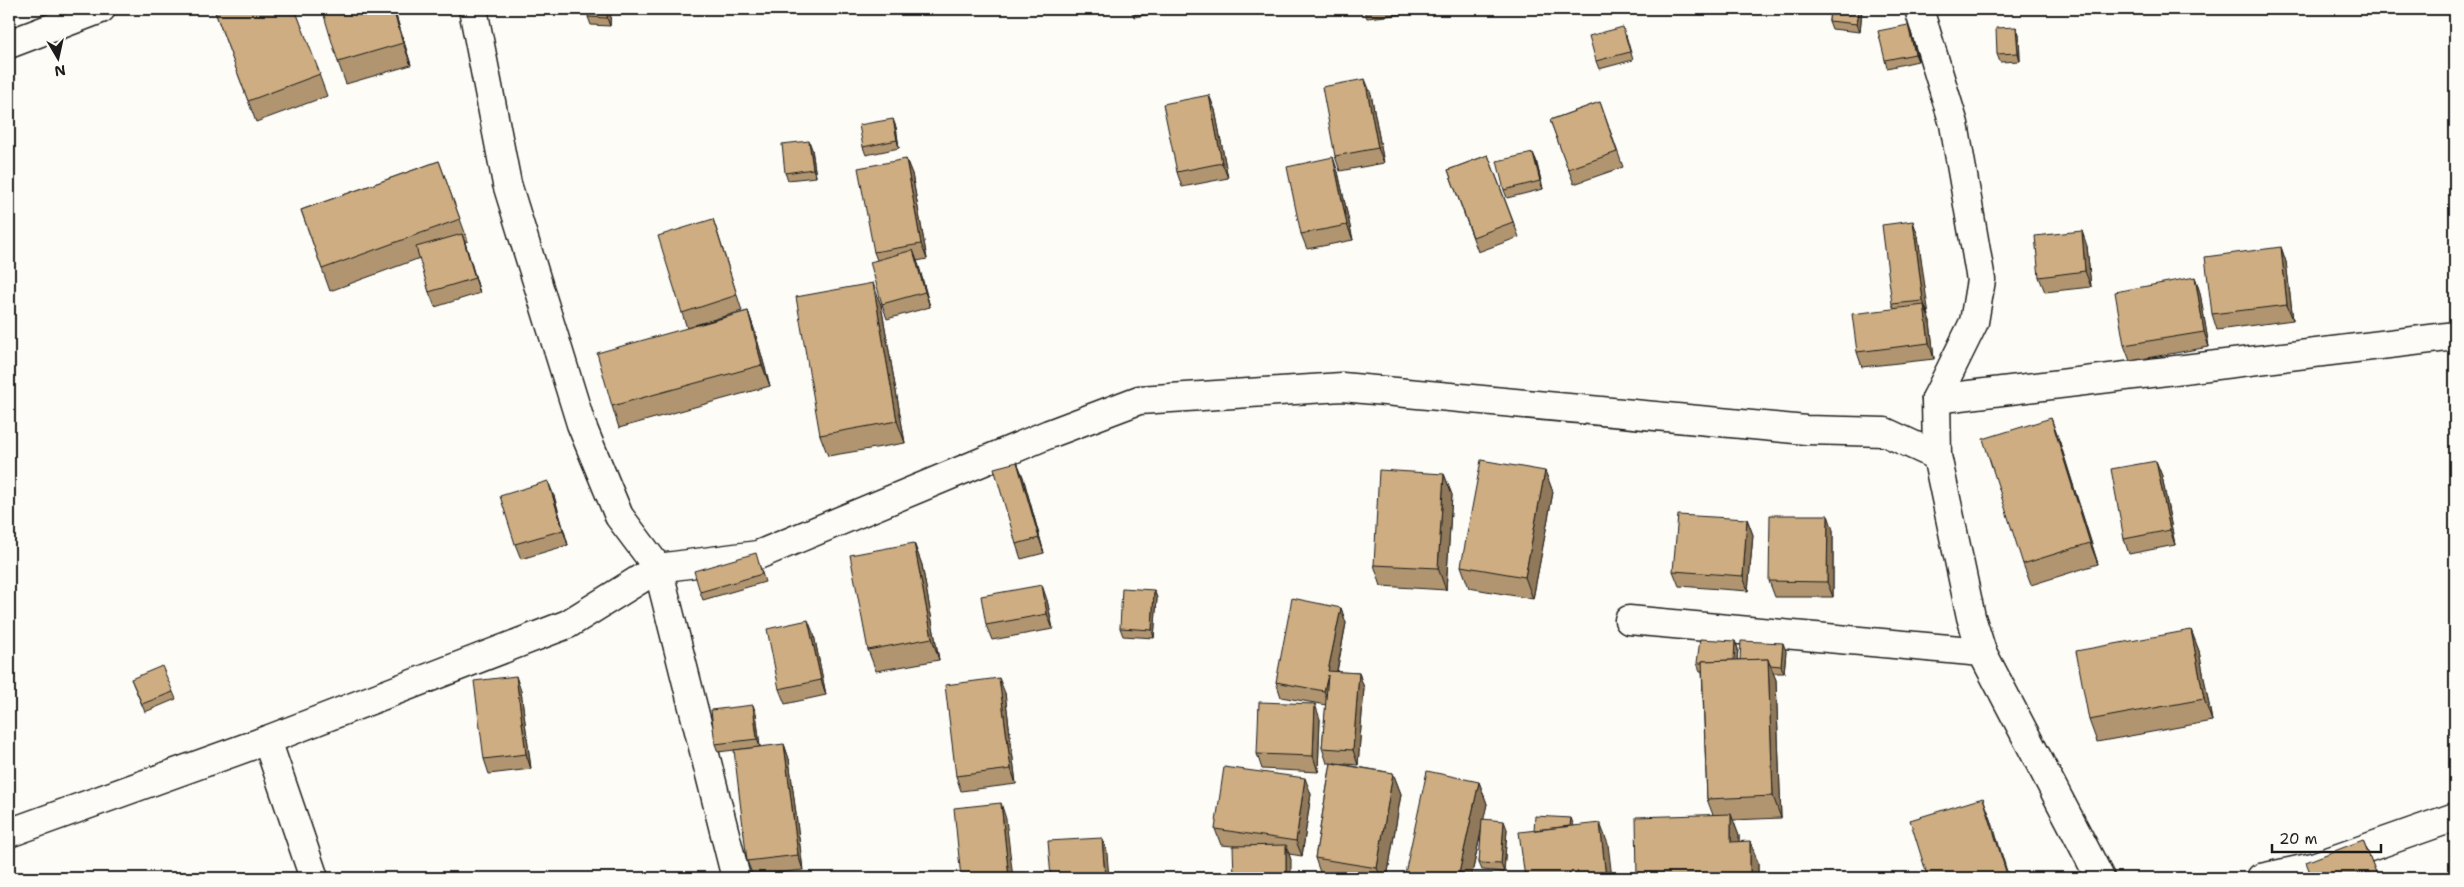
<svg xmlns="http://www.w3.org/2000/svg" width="2464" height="887" font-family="'Shantell Sans',sans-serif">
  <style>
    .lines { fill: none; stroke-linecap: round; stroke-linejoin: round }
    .minor-casing { stroke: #1c1c1c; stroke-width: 31 }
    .minor { stroke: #fdfcf7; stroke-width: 28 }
    .wall { fill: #b0956f; stroke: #1c1c1c }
    .shaded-wall { fill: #90795a; stroke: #1c1c1c }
    .building { fill: #cdad81; stroke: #1c1c1c }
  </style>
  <rect width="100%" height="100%" fill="#fdfcf7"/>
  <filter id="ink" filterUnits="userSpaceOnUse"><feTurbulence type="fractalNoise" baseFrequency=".02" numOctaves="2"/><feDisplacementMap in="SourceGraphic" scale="10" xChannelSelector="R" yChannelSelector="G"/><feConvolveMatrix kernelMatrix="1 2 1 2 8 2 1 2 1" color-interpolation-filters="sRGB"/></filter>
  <g filter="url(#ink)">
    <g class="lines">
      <g class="minor-casing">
        <g id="minor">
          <path d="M473,9L507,184L581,424L619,516L658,568L736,878"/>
          <path d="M1919,9L1954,124L1981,280L1974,322L1936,399L1937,456L1971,617L1982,652L2100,878"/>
          <path d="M9,44L101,9"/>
          <path d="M1936,399L2455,336"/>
          <path d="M1629,620L1982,652"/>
          <path d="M267,740L314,878"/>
          <path d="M9,833L267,740L568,624L658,568L758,555L1049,434L1139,400L1342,387L1806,430L1885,432L1937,456"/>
          <path d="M2261,878L2313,867L2455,817"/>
        </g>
      </g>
      <use href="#minor" class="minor"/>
    </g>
    <g class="wall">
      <path d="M214,9H295L327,96L256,122Z"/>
      <path d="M394,9L411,65L346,84L338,62Z"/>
      <path d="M611,9L610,26L591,25L588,17Z"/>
      <path d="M1131,9H1180L1134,17Z"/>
      <path d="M1363,9H1434V11L1367,18Z"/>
      <path d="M1830,9H1862V10L1860,32L1832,29L1829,21Z"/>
      <path d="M2016,27L2019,34L2020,61L2000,62L1997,54Z"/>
      <path d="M1911,32L1918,61L1887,68L1885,60Z"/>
      <path d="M1626,35L1633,60L1599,69L1596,61Z"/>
      <path d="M1371,94L1384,163L1340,171L1335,156Z"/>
      <path d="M1209,95L1215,110L1228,178L1182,187L1177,172Z"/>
      <path d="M1600,102L1623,167L1574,184L1550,120Z"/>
      <path d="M896,127L899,148L866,155L863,147Z"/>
      <path d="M812,149L816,177L788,180L785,173Z"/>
      <path d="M1533,153L1536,160L1543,189L1507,198L1504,190Z"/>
      <path d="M1488,155L1519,237L1478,252L1448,170Z"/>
      <path d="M906,159L912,174L927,259L917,261L930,307L887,319L882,304L877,260L874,252Z"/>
      <path d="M439,161L468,241L465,242L480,293L435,307L429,292L420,258L330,291L301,210Z"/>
      <path d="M1338,172L1353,240L1307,249L1301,234Z"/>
      <path d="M713,219L718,234L742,311L695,325L748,311L755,332L770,386L619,428L612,406L687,328L682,313Z"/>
      <path d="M1918,236L1928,316L1930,321L1934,359L1862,367L1857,352L1894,309L1892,304Z"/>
      <path d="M2087,246L2091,287L2045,292L2039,277Z"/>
      <path d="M2281,247L2286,262L2293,320L2217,330L2212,314Z"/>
      <path d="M2195,277L2200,293L2209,347L2130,361L2124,345Z"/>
      <path d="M881,305L905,443L828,456L820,435Z"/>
      <path d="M2059,440L2098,564L2031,585L2023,564Z"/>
      <path d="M2156,461L2162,476L2175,545L2129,554L2124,539Z"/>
      <path d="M1017,462L1023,477L1044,553L1021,559L1016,544Z"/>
      <path d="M1545,471L1553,492L1533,599L1469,588L1461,566Z"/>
      <path d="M1444,474L1452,495L1446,590L1381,586L1374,565Z"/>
      <path d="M554,496L568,545L521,559L515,544Z"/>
      <path d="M1747,519L1753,535L1748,591L1679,586L1673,571Z"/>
      <path d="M1833,530V597H1775L1769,581Z"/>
      <path d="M914,543L922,565L939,660L876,671L868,650Z"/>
      <path d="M758,561L765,582L703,600L700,592Z"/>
      <path d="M1154,590L1157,598L1154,638L1123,636L1120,628Z"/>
      <path d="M1047,600L1053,629L992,640L986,625Z"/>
      <path d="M1341,608L1346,623L1337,672L1359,673L1364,688L1358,765L1334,763L1393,773L1401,794L1387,878H1322L1315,858L1331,763H1327L1322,748L1326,705L1281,697L1276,682Z"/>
      <path d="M2191,630L2199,651L2212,721L2097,742L2089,720Z"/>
      <path d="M814,635L826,695L785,704L779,689Z"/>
      <path d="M1735,641L1738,649L1737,660L1786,651L1784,673H1773L1776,680L1781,818L1733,820L1739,836V842L1758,863V878H1637L1713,815L1707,799L1702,671H1700L1697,663Z"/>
      <path d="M131,679L173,692L176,699L145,712Z"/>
      <path d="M521,691L531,769L489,774L484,759Z"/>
      <path d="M1005,693L1016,784L961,791L956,776Z"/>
      <path d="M756,713L760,747L718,752L715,744Z"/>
      <path d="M1320,719L1318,772L1262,769L1257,754Z"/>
      <path d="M784,744L789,759L803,870L753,876L747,861Z"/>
      <path d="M1479,782L1487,804L1483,819L1507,829L1504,872L1482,870L1479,863L1482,828L1471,878H1404Z"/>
      <path d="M1311,794L1302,856L1289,854L1291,860L1233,846L1221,845L1215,829Z"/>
      <path d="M2363,840L2378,878H2312Z"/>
    </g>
    <g class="shaded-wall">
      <path d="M393,9H394L411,65L403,43Z"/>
      <path d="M608,9H611L610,26L607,18Z"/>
      <path d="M1859,9H1862V10L1860,32L1857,24Z"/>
      <path d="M1908,25L1911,32L1918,61L1915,54Z"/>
      <path d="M2016,27L2019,34L2020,61L2018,53Z"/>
      <path d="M1365,79L1371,94L1384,163L1378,148Z"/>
      <path d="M1209,95L1215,110L1228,178L1222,163Z"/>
      <path d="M893,119L896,127L899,148L897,140Z"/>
      <path d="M809,141L812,149L816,177L813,169Z"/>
      <path d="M1533,153L1536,160L1543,189L1540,181Z"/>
      <path d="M1333,157L1338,172L1353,240L1347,225Z"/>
      <path d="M906,159L912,174L927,259L921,244Z"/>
      <path d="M1913,221L1918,236L1929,316L1923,301Z"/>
      <path d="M2082,231L2087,246L2091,287L2085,271Z"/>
      <path d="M462,234L467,249L480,293L475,278Z"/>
      <path d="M2281,247L2286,262L2293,320L2287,305Z"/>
      <path d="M913,250L919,266L930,307L925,292Z"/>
      <path d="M2195,277L2200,293L2209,347L2204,332Z"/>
      <path d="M873,283L881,305L905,443L897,421Z"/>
      <path d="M1924,305L1930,321L1934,359L1929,343Z"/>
      <path d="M748,311L755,332L770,386L762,365Z"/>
      <path d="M2051,418L2059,440L2098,564L2090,543Z"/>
      <path d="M2156,461L2162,476L2175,545L2170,530Z"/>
      <path d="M1017,462L1023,477L1044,553L1039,538Z"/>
      <path d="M1545,471L1553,492L1533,599L1525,577Z"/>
      <path d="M1444,474L1452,495L1446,590L1438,568Z"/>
      <path d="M548,481L554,496L568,545L563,530Z"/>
      <path d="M1828,515L1833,530V597L1827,582Z"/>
      <path d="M1747,519L1753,535L1748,591L1743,576Z"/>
      <path d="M914,543L922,565L939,660L932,638Z"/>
      <path d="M1042,585L1047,600L1053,629L1047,614Z"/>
      <path d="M1154,590L1157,598L1154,638L1152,630Z"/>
      <path d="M1341,608L1346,623L1334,686L1328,671Z"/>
      <path d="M808,620L814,635L826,695L821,680Z"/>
      <path d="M2191,630L2199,651L2212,721L2204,699Z"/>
      <path d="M1735,641L1738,649L1736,674L1733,666Z"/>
      <path d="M1783,643L1786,651L1784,673L1781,666Z"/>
      <path d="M1768,659L1776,680L1781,818L1773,796Z"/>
      <path d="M1359,673L1364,688L1358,765L1353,750Z"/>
      <path d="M1328,675L1330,706L1324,691Z"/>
      <path d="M516,676L521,691L531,769L526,754Z"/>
      <path d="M999,678L1005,693L1016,784L1011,769Z"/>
      <path d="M1315,704L1320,719L1318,772L1313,756Z"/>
      <path d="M753,705L756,713L760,747L757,739Z"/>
      <path d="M784,744L789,759L803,870L798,855Z"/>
      <path d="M1393,773L1401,794L1387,878H1381L1377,868Z"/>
      <path d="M1305,778L1311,794L1302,856L1296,841Z"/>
      <path d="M1479,782L1487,804L1471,878H1458Z"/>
      <path d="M1983,798L1991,819L2009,878H2008Z"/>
      <path d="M1001,803L1006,819L1013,878H1009Z"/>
      <path d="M1731,814L1739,836V863L1731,842Z"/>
      <path d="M1571,818L1574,826L1569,837Z"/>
      <path d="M1504,821L1507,829L1504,872L1501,864Z"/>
      <path d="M1600,823L1608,844L1612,878H1606Z"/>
      <path d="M1102,838L1107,853L1109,878H1105Z"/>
      <path d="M1750,841L1758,863V878H1752L1750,873Z"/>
      <path d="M1286,845L1291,860V878H1286Z"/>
    </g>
    <g class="building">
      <path d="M214,9H295L320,74L248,101Z"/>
      <path d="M322,9H393L403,43L338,62Z"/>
      <path d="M589,9H608L607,18L588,17Z"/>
      <path d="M1830,9H1859L1857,24L1829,21Z"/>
      <path d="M1908,25L1915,54L1885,60L1878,31Z"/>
      <path d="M1623,27L1630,52L1596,61L1589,36Z"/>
      <path d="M2016,27L2018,53L1997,54L1996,28Z"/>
      <path d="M1365,79L1378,148L1335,156L1322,87Z"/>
      <path d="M1209,95L1222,163L1177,172L1163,104Z"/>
      <path d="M1600,102L1617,152L1568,169L1550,120Z"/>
      <path d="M893,119L897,140L863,147L859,125Z"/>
      <path d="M809,141L813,169L785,173L782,144Z"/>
      <path d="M1533,153L1540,181L1504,190L1497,161Z"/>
      <path d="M1488,155L1513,222L1473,237L1448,170Z"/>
      <path d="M1333,157L1347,225L1301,234L1287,167Z"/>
      <path d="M906,159L921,244L874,252L858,168Z"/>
      <path d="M439,161L460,219L322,269L301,210Z"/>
      <path d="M713,219L737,295L682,313L658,236Z"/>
      <path d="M1913,221L1923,301L1892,304L1882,225Z"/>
      <path d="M2082,231L2085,271L2039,277L2035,236Z"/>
      <path d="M462,234L475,278L429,292L416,247Z"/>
      <path d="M2281,247L2287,305L2212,314L2205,257Z"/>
      <path d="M913,250L925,292L882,304L870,262Z"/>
      <path d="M2195,277L2204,332L2124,345L2115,292Z"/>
      <path d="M873,283L897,421L820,435L796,297Z"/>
      <path d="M1924,305L1929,343L1857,352L1852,314Z"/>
      <path d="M748,311L762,365L612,406L597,353Z"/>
      <path d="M2051,418L2090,543L2023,564L1983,439Z"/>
      <path d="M1481,460L1545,471L1525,577L1461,566Z"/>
      <path d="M2156,461L2170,530L2124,539L2111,469Z"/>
      <path d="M1017,462L1039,538L1016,544L994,468Z"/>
      <path d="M1379,470L1444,474L1438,568L1374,565Z"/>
      <path d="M548,481L563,530L515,544L500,496Z"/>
      <path d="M1678,515L1747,519L1743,576L1673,571Z"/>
      <path d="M1770,515H1828L1827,582L1769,581Z"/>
      <path d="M914,543L932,638L868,650L850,555Z"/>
      <path d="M756,553L762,574L700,592L694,571Z"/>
      <path d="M1042,585L1047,614L986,625L981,596Z"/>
      <path d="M1122,588L1154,590L1152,630L1120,628Z"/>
      <path d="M1292,598L1341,608L1328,671L1359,673L1353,750L1322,748L1328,675L1324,691L1276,682Z"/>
      <path d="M808,620L821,680L779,689L767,629Z"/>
      <path d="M2191,630L2204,699L2089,720L2076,651Z"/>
      <path d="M1700,639L1735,641L1734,660L1702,661V663H1697Z"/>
      <path d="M1741,641L1783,643L1781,666L1770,665L1768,659L1740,660Z"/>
      <path d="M1768,659L1773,796L1707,799L1702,661Z"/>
      <path d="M162,666L173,692L142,704L131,679Z"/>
      <path d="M516,676L526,754L484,759L474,681Z"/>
      <path d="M999,678L1011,769L956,776L945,685Z"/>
      <path d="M1259,702L1315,704L1313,756L1257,754Z"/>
      <path d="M753,705L757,739L715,744L711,710Z"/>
      <path d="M784,744L798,855L747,861L734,750Z"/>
      <path d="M1331,763L1393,773L1377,868L1315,858Z"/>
      <path d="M1224,767L1305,778L1296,841L1215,829Z"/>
      <path d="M1427,771L1479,782L1458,878H1404Z"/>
      <path d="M1983,798L2008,878H1928L1910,820Z"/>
      <path d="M1001,803L1009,878H961L954,808Z"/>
      <path d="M1731,814V842L1750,841V873L1710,874V878H1637L1636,817Z"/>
      <path d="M1535,816L1571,818L1570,826L1534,830Z"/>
      <path d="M1482,819L1504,821L1501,864L1479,863Z"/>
      <path d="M1600,823L1606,878H1525L1519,832Z"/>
      <path d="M1102,838L1105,878H1051L1048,841Z"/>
      <path d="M2363,840L2377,875L2370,878H2312L2306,862Z"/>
      <path d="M1286,845V878H1234L1233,846Z"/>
      <rect x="1474" y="874" width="18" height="4"/>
    </g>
  </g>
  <rect width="2464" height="887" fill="none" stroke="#fdfcf7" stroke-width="30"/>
  <rect x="15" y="15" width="2434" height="857" fill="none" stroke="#1c1c1c" stroke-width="2" filter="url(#ink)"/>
  <g transform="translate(58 58) rotate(171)" stroke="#fdfcf7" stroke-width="4" paint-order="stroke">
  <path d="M0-4L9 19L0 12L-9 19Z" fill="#1c1c1c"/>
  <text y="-8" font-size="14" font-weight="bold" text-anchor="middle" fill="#1c1c1c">N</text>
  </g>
  <path d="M2272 844v8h109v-8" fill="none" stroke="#1c1c1c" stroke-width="2.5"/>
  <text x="2279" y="844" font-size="15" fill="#1c1c1c" stroke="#fdfcf7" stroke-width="4" paint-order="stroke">20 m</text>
</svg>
